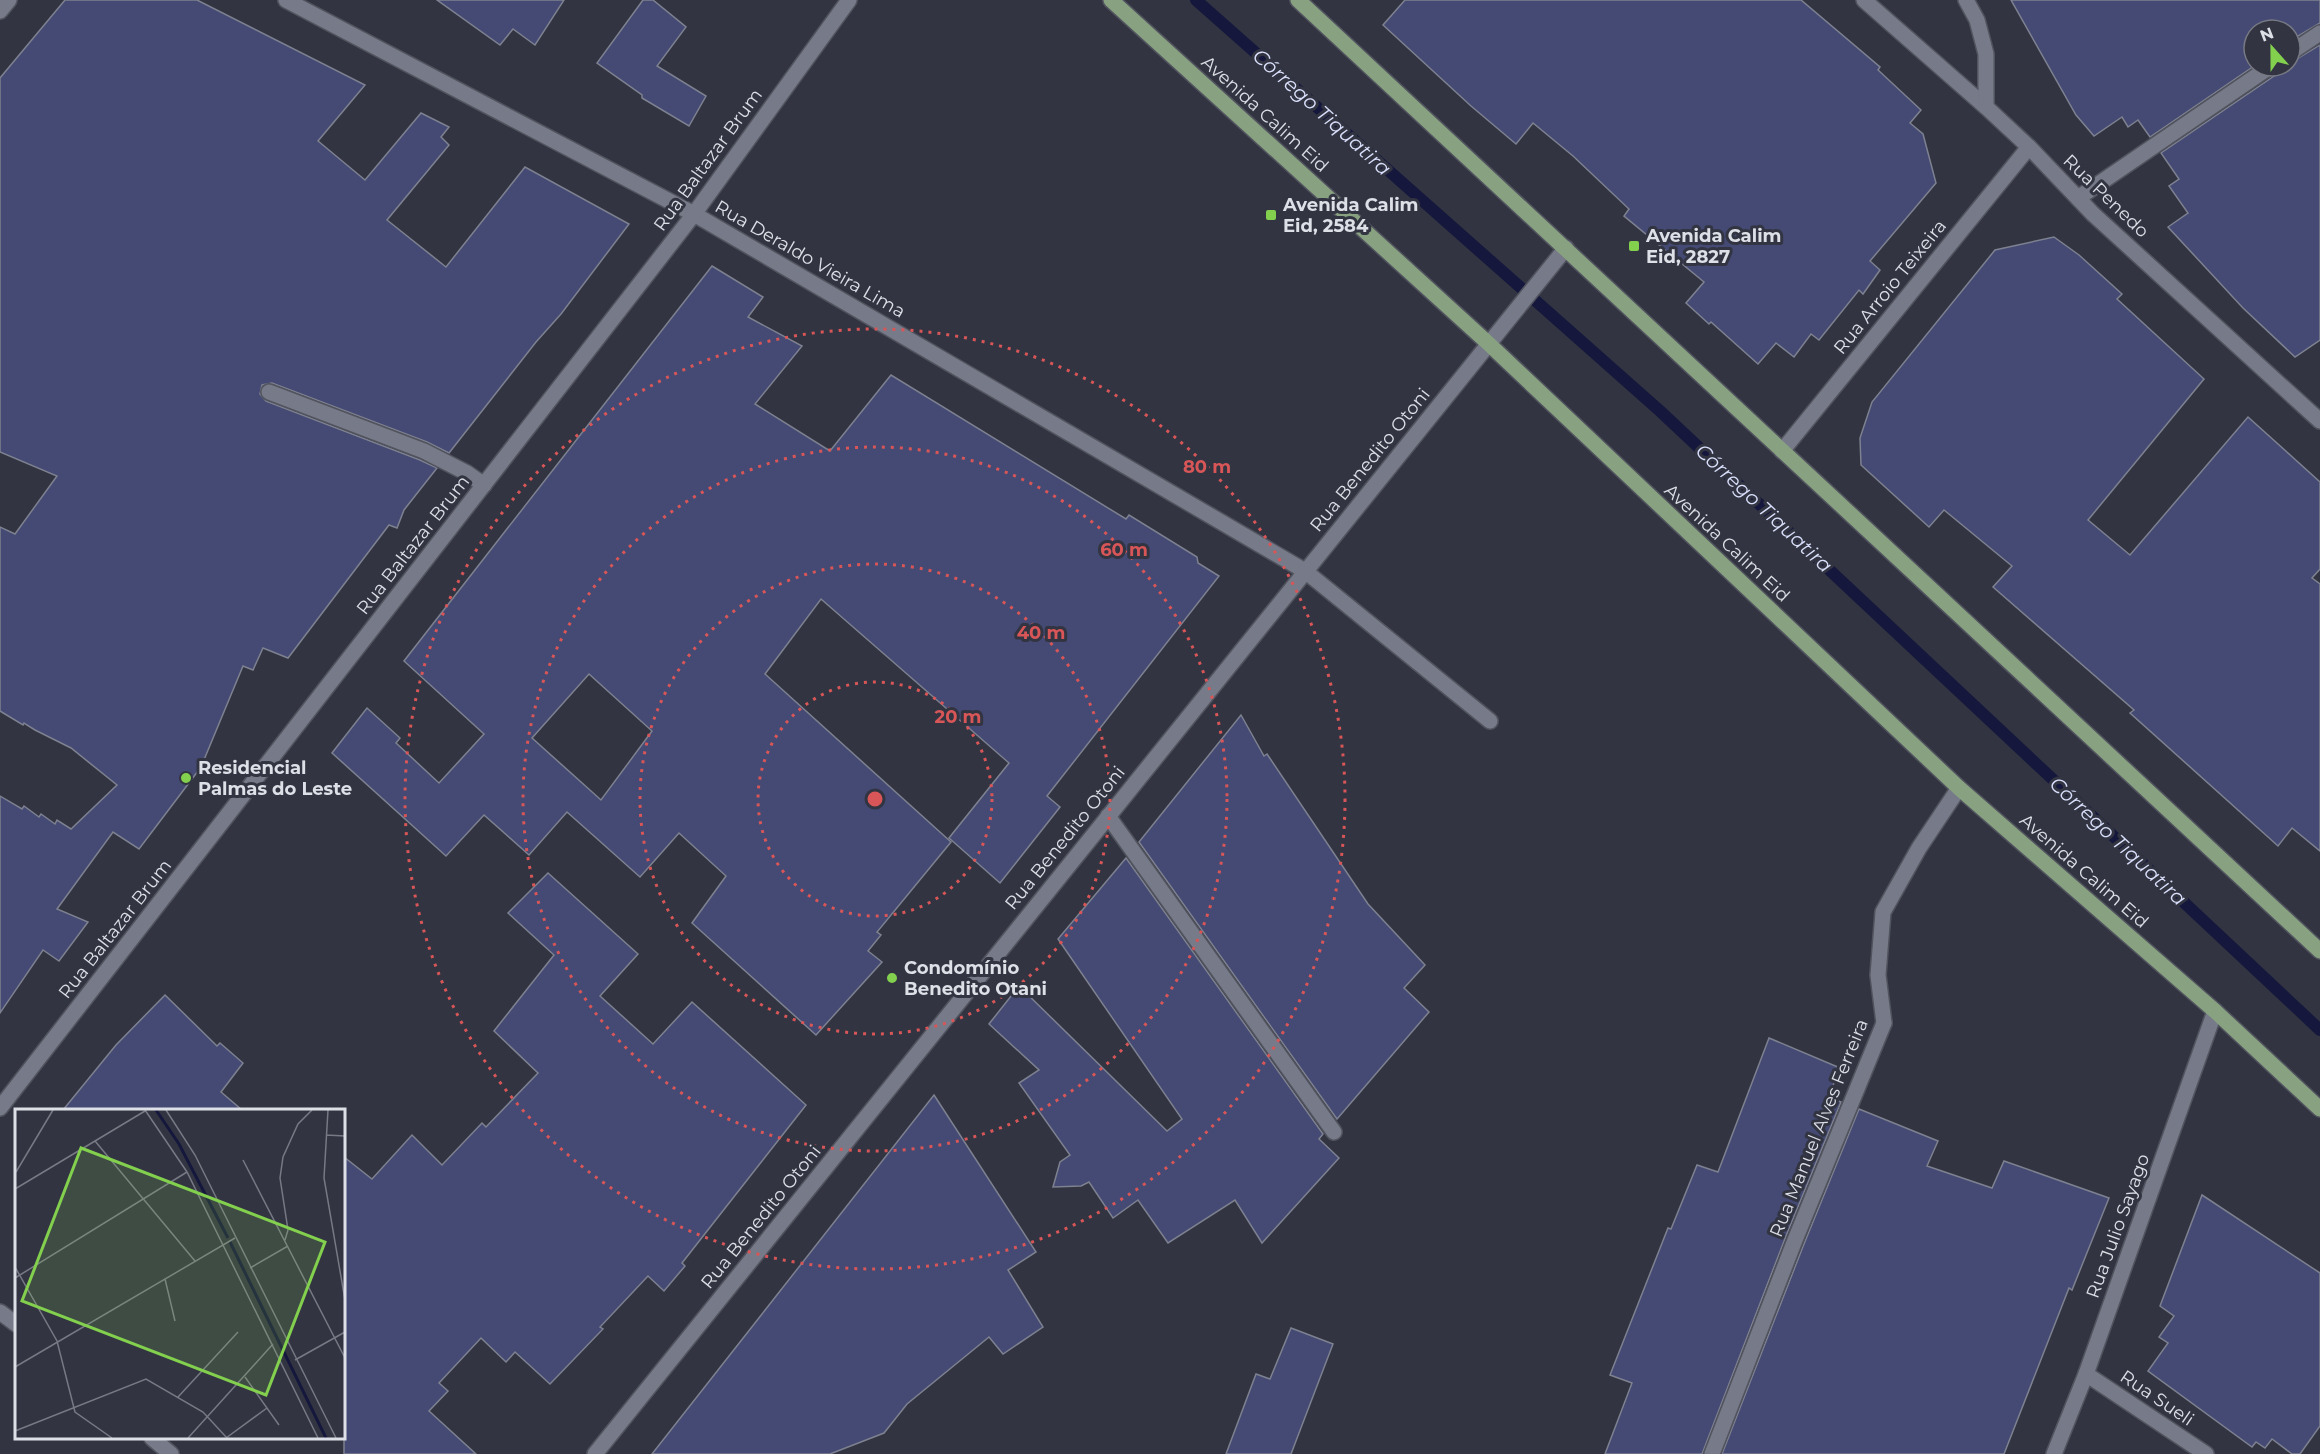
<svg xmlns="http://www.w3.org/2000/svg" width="2320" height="1454" font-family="Montserrat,sans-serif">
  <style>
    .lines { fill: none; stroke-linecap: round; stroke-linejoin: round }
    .stream { stroke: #15183c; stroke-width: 12 }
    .building { fill: #444a73; stroke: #7e8190; stroke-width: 1.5; fill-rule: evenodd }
    .service-casing { stroke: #51535e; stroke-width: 18 }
    .minor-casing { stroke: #51535e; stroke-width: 18 }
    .primary-casing { stroke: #51535e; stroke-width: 18 }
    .service { stroke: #777a88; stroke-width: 15 }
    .minor { stroke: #777a88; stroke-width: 15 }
    .primary { stroke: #88a281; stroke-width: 15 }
    .ring { fill: none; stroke: #d85658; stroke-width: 3; stroke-dasharray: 3 6 }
    .poi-dot { fill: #83d04f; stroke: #323541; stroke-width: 2 }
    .labels { text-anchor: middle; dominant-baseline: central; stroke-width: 6; stroke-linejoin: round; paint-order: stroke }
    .street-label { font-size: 18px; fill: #dee0e8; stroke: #323541 }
    .poi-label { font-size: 18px; font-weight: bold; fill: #dee0e8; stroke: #323541; text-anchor: start }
    .water-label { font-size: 20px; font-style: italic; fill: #d9dffb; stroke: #323541 }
    .inset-river { fill: none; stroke: #15183c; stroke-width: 3 }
    .inset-road { fill: none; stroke: #777984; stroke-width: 1.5 }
    .view { fill: #83d04f; fill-opacity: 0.15; stroke: #83d04f; stroke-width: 3 }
    .inset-edge { fill: none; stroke: #dee0e8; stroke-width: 3 }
    .centre { fill: #d85658; stroke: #323541; stroke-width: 3 }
    .ring-label { font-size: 18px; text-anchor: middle; font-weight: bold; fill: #d85658; stroke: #323541; stroke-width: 6; stroke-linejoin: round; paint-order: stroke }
  </style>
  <rect width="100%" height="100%" fill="#323541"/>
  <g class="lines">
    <path class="stream" d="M1196,0L1660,411L2320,1030"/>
  </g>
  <g class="building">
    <path d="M65,0H197L365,85L318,141L365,180L421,113L449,127L441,137L449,145L387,220L446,267L525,167L629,224L561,314L536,342L449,453L427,442L272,383L262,385L260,394L266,401L420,460L437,468L404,510L397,528L389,525L288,658L263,648L253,670L243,666L201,767L139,849L113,832L57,909L88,922L59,961L43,950L0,1013V796L22,809L24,806L39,817L41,814L55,824L57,820L71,829L117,785L71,748L35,730L24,723L23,725L0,711V527L15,534L57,476L0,452V78Z"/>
    <path d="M437,0H564L535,45L513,29L500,45Z"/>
    <path d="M643,0H653L686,27L657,66L706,96L689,126L642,98V95L597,63Z"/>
    <path d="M1405,0H1801L1880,67L1878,70L1921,110L1910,123L1923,134L1936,183L1870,261L1880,270L1863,294L1859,290L1819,340L1811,334L1794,357L1776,343L1758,364L1711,322L1709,324L1686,303L1704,282L1624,216L1629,209L1573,156L1533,123L1516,144L1471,106L1383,25Z"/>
    <path d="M2011,0H2320V23L2290,41V30H2254V66L2150,137L2138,120L2128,127L2122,117L2094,136L2076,115Z"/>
    <path d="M2320,45V340L2295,357L2243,308L2168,227L2188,213L2169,186L2179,179L2161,153L2277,74L2281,66H2290V63Z"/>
    <path d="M2054,237L2079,255L2122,294L2117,299L2204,379L2088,520L2130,555L2248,417L2320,482V569L2312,578L2320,584V851L2292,828L2278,846L2130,713L2134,710L1993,587L2012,566L1944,510L1929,527L1861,465L1860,438L1872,402L1995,250Z"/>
    <path d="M712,266L763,297L748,317L802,346L755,404L830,451L891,375L1126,519L1129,515L1197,557L1198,563L1219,576L1047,796L1060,807L1000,883L949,838L1009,763L821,599L765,674L951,842L877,932L881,935L868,951L882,962L816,1035L692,923L726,876L679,833L640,877L567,812L529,855L484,815L446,856L332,753L367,708L400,738L396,743L439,783L484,734L404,661ZM589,674L652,731L601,800L532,738Z"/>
    <path d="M1241,715L1264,756L1267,754L1368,904L1425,965L1404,988L1429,1012L1337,1119L1139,842Z"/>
    <path d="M1126,858L1323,1134L1319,1139L1339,1158L1262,1243L1235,1200L1168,1243L1138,1200L1113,1218L1089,1182L1081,1186L1053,1187L1060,1162L1070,1155L1019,1083L1039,1070L989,1024L1019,986L1167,1131L1182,1119L1058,939Z"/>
    <path d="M548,873L638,954L600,996L653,1044L692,1002L806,1105L682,1263L685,1266L664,1291L648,1276L600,1327L603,1329L550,1384L515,1352L506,1362L481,1338L439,1383L448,1391L429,1411L476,1454H344V1157L372,1179L412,1135L442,1165L482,1123L486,1127L538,1073L494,1031L554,955L508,913Z"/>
    <path d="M165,995L217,1046L220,1043L243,1063L221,1092L242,1110H63L116,1045Z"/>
    <path d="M1769,1038L1840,1068L1832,1088L1838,1090L1835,1100L1841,1102L1786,1236L1702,1454H1605L1632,1383L1610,1375L1668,1228L1671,1229L1697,1165L1718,1172Z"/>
    <path d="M934,1095L1036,1252L1008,1270L1043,1327L1003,1354L989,1337L907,1404L884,1433L830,1454H652Z"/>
    <path d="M1859,1109L1938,1141L1927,1166L1992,1188L2004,1161L2109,1198L2072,1290L2069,1288L2004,1454H1722L1804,1244Z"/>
    <path d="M2202,1195L2320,1273V1426L2300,1454H2292L2272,1439L2265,1448L2256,1442L2252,1447L2148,1371L2168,1343L2159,1337L2174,1316L2160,1306Z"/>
    <path d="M1291,1328L1333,1344L1291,1454H1226L1256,1374L1270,1379Z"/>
  </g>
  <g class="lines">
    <g class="service-casing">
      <g id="service">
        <path d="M2290,53L2320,33"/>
        <path d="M2078,198L2271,66"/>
        <path d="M269,392L424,451L467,473L484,485"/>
        <path d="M1305,571L1490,721"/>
        <path d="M1884,1023L1878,975L1883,912L1919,848L1959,788"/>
      </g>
    </g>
    <g class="minor-casing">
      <g id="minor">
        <path d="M286,0L694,214L1305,571"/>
        <path d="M1864,0L1986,107L2029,147L2093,214L2320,421"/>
        <path d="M1966,0L1977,20L1986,54V107"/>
        <path d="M0,11L9,0"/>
        <path d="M1782,451L2029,147"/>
        <path d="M1108,816L1334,1132"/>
        <path d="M0,1108L694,214L849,0"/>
        <path d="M0,1312L16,1324"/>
        <path d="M2086,1374L2206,1454"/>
        <path d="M152,1438L171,1454"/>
        <path d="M595,1454L1566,248"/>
        <path d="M1712,1454L1795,1240L1884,1023"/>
        <path d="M2054,1454L2086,1374L2215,1011"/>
      </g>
    </g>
    <g class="primary-casing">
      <g id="primary">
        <path d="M1111,0L1489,344L1959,788L2215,1011L2320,1109"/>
        <path d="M1298,0L2320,951"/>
      </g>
    </g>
    <use href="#service" class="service"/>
    <use href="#minor" class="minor"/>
    <use href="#primary" class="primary"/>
  </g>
  <g class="ring">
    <circle cx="875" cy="799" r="117"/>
    <circle cx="875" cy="799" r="235"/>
    <circle cx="875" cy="799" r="352"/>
    <circle cx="875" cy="799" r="470"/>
  </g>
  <g class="poi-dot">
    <rect x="1265" y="209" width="12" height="12" rx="3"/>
    <rect x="1628" y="240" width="12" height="12" rx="3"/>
    <circle cx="186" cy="778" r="6"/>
    <circle cx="892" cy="978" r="6"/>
  </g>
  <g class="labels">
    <g class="street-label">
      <text transform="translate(1265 114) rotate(42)">Avenida Calim Eid</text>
      <text transform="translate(708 160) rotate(-54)">Rua Baltazar Brum</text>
      <text transform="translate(2106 196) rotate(44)">Rua Penedo</text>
      <text transform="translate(810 259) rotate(30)">Rua Deraldo Vieira Lima</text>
      <text transform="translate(1890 287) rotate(-51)">Rua Arroio Teixeira</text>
      <text transform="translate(1370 460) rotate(-51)">Rua Benedito Otoni</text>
      <text transform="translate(1727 543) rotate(43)">Avenida Calim Eid</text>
      <text transform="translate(413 545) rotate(-52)">Rua Baltazar Brum</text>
      <text transform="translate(1065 838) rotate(-51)">Rua Benedito Otoni</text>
      <text transform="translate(2084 871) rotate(41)">Avenida Calim Eid</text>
      <text transform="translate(115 929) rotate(-52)">Rua Baltazar Brum</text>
      <text transform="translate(1819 1128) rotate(-68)">Rua Manuel Alves Ferreira</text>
      <text transform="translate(761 1217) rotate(-51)">Rua Benedito Otoni</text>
      <text transform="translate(2118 1226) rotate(-70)">Rua Julio Sayago</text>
      <text transform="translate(2157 1398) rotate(34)">Rua Sueli</text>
    </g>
    <g class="poi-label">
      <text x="1283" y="205">Avenida Calim<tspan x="1283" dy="21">Eid, 2584</tspan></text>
      <text x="1646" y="236">Avenida Calim<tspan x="1646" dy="21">Eid, 2827</tspan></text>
      <text x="198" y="768">Residencial<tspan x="198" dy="21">Palmas do Leste</tspan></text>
      <text x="904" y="968">Condomínio<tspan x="904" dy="21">Benedito Otani</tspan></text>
    </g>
    <g class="water-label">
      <text transform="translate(1322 112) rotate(42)">Córrego Tiquatira</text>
      <text transform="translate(1764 508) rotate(43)">Córrego Tiquatira</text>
      <text transform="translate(2118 841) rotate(43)">Córrego Tiquatira</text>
    </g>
  </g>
  <g transform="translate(15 1109)">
    <rect width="330" height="330" fill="#323541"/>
    <path class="inset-river" d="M141,1L164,35L213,129M215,133L311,329"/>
    <path class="inset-road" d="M130,1L172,63L303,329M151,1L180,46L321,329M313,1L309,69L330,191M311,26L330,27M80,32L180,152M228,51L330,249M1,63L38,1M0,80L130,2M270,131L273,121L265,69L268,48L283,15L297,1M0,158L42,232L60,303L97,329M235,159L273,137M0,169L172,63M150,170L160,212M280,251L330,223M0,258L220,129M230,268L264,316M163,288L223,223M0,322L131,270L188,303L212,329M173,329L258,235M211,329L252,299"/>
    <path class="view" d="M66,39L310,133L251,286L7,192Z"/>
    <rect width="330" height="330" class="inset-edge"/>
  </g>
  <circle cx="875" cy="799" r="9" class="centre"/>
  <g class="ring-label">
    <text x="1207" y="473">80 m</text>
    <text x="1124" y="556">60 m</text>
    <text x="1041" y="639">40 m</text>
    <text x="958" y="723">20 m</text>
  </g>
  <g transform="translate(2272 48) rotate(339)"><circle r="28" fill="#323541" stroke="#777984" stroke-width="1.5"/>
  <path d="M0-4.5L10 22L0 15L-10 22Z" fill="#83d04f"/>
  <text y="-9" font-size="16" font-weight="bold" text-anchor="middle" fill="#dee0e8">N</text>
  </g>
</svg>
